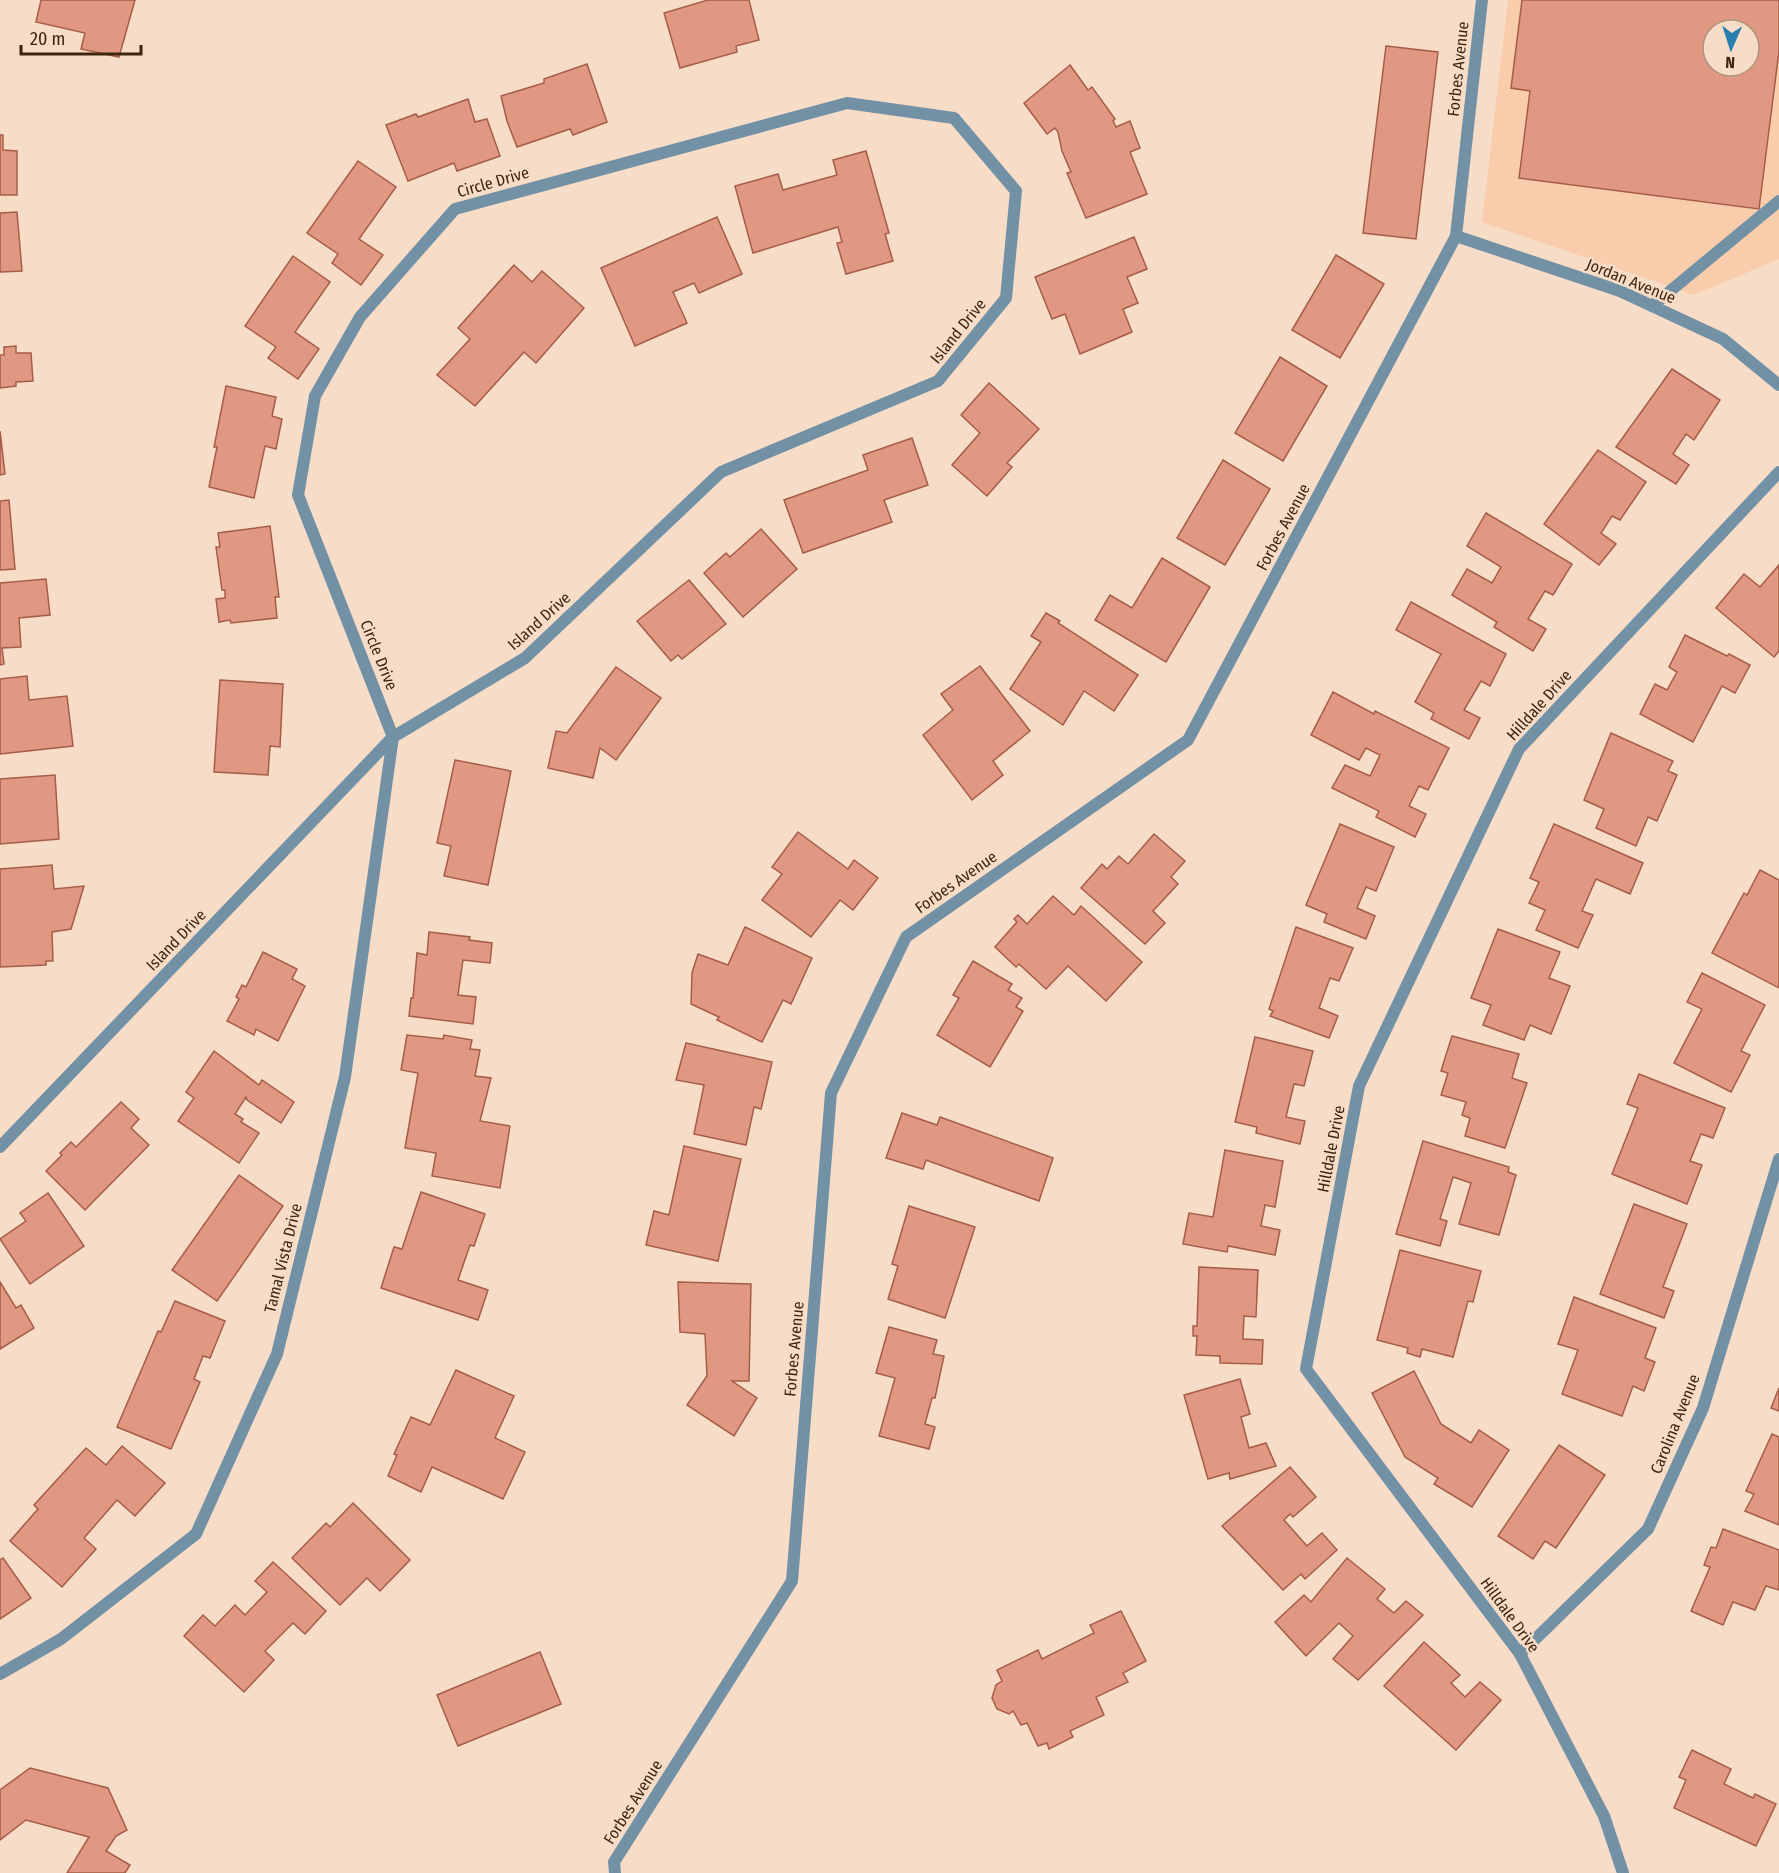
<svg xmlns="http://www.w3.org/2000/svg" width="1779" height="1873" font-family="'Fira Sans Condensed',sans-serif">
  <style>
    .built { fill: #f9cdac; fill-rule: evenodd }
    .building { fill: #e09882; stroke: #a65d47; stroke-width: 1.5; fill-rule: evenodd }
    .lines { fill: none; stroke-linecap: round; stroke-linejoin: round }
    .lane { stroke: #7391a5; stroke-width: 12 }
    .street { stroke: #7391a5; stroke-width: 12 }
    .labels { text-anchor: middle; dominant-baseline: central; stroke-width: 5; stroke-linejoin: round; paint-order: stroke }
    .street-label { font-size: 16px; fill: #3e2510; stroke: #f7dcc8 }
  </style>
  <rect width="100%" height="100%" fill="#f7dcc8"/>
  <path class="built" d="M1508,0H1779V259L1694,295L1482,222ZM1713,30H1749V66H1713Z"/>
  <g class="building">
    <path d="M41,0H135L119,57L81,49L85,33L36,22Z"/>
    <path d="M708,0H749L759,40L736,46L737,52L680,68L664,13Z"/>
    <path d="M1522,0H1779V51L1759,209L1519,178L1530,91L1511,88ZM1713,30H1749V66H1713Z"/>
    <path d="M1386,46L1438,52L1416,239L1363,233Z"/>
    <path d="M587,64L607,122L573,135L570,129L517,147L507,121L501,96L544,83V79Z"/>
    <path d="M1070,65L1088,90L1092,87L1115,119L1113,121L1116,127L1130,121L1140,148L1130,152L1147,194L1086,218L1067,173L1071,172L1062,151L1058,132L1055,128L1047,134L1024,103Z"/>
    <path d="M468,99L475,122L487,119L500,156L457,171L454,163L408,181L386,125L416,114L418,117Z"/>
    <path d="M0,135H3V150L17,151V195H0Z"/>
    <path d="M866,151L889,233L885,234L893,261L846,274L837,243L842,242L838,227L753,253L735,186L778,174L783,190L837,175L833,160Z"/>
    <path d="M358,161L396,187L359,239L383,255L361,285L332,263L338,254L307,233Z"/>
    <path d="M17,212L22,271L0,272V213Z"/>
    <path d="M717,217L742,274L699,293L694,283L673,292L687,323L635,346L601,268Z"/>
    <path d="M1134,237L1147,269L1127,277L1138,303L1123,309L1132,332L1080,354L1065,314L1052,319L1035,277Z"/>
    <path d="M1336,255L1384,284L1340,358L1292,330Z"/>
    <path d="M293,256L330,282L295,332L319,349L298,379L268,358L276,347L245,326Z"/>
    <path d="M514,265L532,282L542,271L584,308L536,363L524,352L475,406L437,375L470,339L458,328Z"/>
    <path d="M16,346V353H31L33,381L16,382V386L0,388V355H4V347Z"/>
    <path d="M1280,357L1327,386L1283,461L1235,433Z"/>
    <path d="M1672,369L1720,400L1694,440L1686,434L1673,454L1689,465L1676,484L1616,447Z"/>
    <path d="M989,383L1039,429L1007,463L1012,467L987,496L952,465L980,433L961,415Z"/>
    <path d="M226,386L276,397L272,416L282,419L276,449L265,446L254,498L209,487L217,447H214Z"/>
    <path d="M0,431L5,474L0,475Z"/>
    <path d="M912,438L928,485L884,500L892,522L803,553L784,500L868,470L863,455Z"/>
    <path d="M1598,450L1646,482L1620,520L1612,516L1601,533L1616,544L1599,565L1544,524Z"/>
    <path d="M1223,460L1270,489L1225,565L1177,538Z"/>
    <path d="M9,500L15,569L0,570V501Z"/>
    <path d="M1486,513L1572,564L1553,595L1545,591L1528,619L1546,629L1533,651L1494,627L1497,622L1452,595L1467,569L1492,583L1501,567L1467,546Z"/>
    <path d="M270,526L279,597H275L277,618L231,623L230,620L219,622L216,599L225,598V590H222L216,547H220L218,533Z"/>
    <path d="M761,529L797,569L743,617L704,573L726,553L730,557Z"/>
    <path d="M1162,558L1210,587L1166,662L1095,620L1110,595L1132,608Z"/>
    <path d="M1779,565V651L1774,657L1716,608L1744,574L1760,587Z"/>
    <path d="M46,579L50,615L19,618L21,647L2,648L4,664L0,665V583Z"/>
    <path d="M689,580L726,624L682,659L678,655L671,661L637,621Z"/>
    <path d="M1411,602L1506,654L1490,686L1481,681L1464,710L1480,718L1469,739L1431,719L1434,713L1415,702L1441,654L1396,630Z"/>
    <path d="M1046,613L1060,621L1058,623L1138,675L1114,711L1084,691L1063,725L1010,689L1041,642L1031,636Z"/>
    <path d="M1685,635L1727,656L1729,654L1750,665L1735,693L1722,686L1693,742L1640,714L1655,684L1667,690L1677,672L1669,667Z"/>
    <path d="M980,666L1030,731L993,761L1003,775L972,800L923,735L953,710L941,694Z"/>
    <path d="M616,667L661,698L616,760L600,748L593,778L548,768L556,731L567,733Z"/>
    <path d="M27,676L29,700L67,696L73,746L0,754V679Z"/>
    <path d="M220,680L283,684L280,747L270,746L268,775L214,772Z"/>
    <path d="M1333,692L1374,714L1375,711L1449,748L1428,790L1419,786L1409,806L1426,814L1415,837L1376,817L1379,811L1332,788L1345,765L1370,776L1380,755L1366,748L1359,760L1311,735Z"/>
    <path d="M1611,733L1673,761L1668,771L1677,775L1657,821L1648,817L1636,846L1596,828L1604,809L1584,800Z"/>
    <path d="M455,760L511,771L488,885L444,876L451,846L437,843Z"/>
    <path d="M55,775L59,839L0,844V779Z"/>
    <path d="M1340,824L1394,847L1376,891L1366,887L1357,908L1375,916L1366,939L1324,922L1327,914L1306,905Z"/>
    <path d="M1554,824L1643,863L1630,894L1596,879L1582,911L1593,915L1578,948L1536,930L1545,910L1529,903L1539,882L1530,878Z"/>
    <path d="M798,832L848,869L854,860L878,878L853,910L840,900L811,937L762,900L782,874L772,867Z"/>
    <path d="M1154,834L1185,861L1171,877L1178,884L1153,911L1165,923L1145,944L1081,888L1102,864L1107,869L1119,856L1128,864Z"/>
    <path d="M52,865L54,889L84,886L71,929L52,932L53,961H46V965L0,967V869Z"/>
    <path d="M1760,870L1779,880V988L1712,953L1744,893L1747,895Z"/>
    <path d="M1053,896L1074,915L1081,906L1142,962L1106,1001L1068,966L1046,989L1019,964L1016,967L995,947L1017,922L1014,919L1018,915L1027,924Z"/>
    <path d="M745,927L812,958L791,1004L783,1000L762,1042L717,1020L719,1017L691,1004L692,973L698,954L728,965Z"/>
    <path d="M1296,927L1353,948L1339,981L1330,978L1319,1008L1338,1016L1329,1038L1270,1016L1273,1011L1269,1009Z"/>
    <path d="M1498,929L1560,952L1549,978L1570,986L1551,1034L1530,1025L1524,1040L1483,1025L1491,1005L1471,998Z"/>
    <path d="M429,932L470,937L469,940L492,943L490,963L463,960L458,995L476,997L473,1024L409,1016L411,998H413L417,953L427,955Z"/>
    <path d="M263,952L297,969L292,979L305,986L278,1041L256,1029L254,1035L227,1021L239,999L236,997L242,985L246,987Z"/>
    <path d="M973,961L1012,984L1008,990L1022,998L1016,1007L1023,1011L990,1067L937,1035L959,998L953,995Z"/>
    <path d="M1702,973L1765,1005L1741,1051L1750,1055L1731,1092L1674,1063L1702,1009L1687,1002Z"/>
    <path d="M407,1035L443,1039L444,1035L472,1040L470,1049L480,1050L475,1076L491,1078L480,1121L510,1126L500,1188L432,1176L436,1153L405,1148L418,1073L401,1070Z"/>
    <path d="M1452,1036L1519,1054L1512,1078L1527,1083L1505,1148L1465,1136L1470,1118L1462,1115L1466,1102L1441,1095L1448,1073L1441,1071Z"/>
    <path d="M1255,1037L1313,1051L1304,1086L1294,1084L1286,1117L1305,1121L1300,1144L1256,1133L1257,1127L1235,1122Z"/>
    <path d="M686,1043L772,1062L761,1109L754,1107L746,1145L694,1134L704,1085L676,1080Z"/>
    <path d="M214,1051L259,1085L262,1080L294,1102L281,1123L247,1100L246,1097L235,1114L243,1119L241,1122L259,1133L239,1163L178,1121L194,1098L186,1092Z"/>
    <path d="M1639,1074L1725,1108L1713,1138L1701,1134L1690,1161L1702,1165L1687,1204L1612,1174L1638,1108L1627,1104Z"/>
    <path d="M121,1102L139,1119L131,1128L149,1145L85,1210L46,1171L62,1155L60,1153L71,1142L76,1147Z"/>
    <path d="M902,1113L937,1125L940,1117L1053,1158L1039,1201L926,1160L923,1169L886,1158Z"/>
    <path d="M1423,1141L1509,1167L1508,1172L1516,1175L1499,1235L1459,1224L1471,1183L1453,1177L1440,1219L1447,1221L1440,1246L1396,1234Z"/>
    <path d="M684,1146L741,1159L718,1261L646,1245L654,1211L669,1215Z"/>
    <path d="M1225,1150L1283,1161L1275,1207L1265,1205L1261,1226L1280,1230L1275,1255L1228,1246L1227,1252L1183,1244L1189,1213L1213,1217Z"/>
    <path d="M239,1175L283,1206L217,1301L172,1270Z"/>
    <path d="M421,1192L485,1214L474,1246L470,1245L458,1280L488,1290L478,1320L381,1288L394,1247L402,1249Z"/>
    <path d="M48,1193L84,1246L30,1284L0,1239L26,1221L20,1213Z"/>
    <path d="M1634,1204L1687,1224L1663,1287L1674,1291L1664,1318L1600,1294Z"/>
    <path d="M909,1206L975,1227L945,1318L888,1299L898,1266L892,1264Z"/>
    <path d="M1400,1250L1481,1271L1473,1302L1468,1301L1453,1357L1422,1349L1420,1357L1407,1353L1408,1348L1377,1340Z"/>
    <path d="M1199,1267L1258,1270L1256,1317L1244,1316L1243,1339L1263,1340L1262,1364L1220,1363V1356L1196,1355L1197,1336H1193V1326H1197Z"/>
    <path d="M0,1282L16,1308L21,1305L34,1328L0,1349Z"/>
    <path d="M678,1282L751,1284L749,1381H732L757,1398L734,1436L687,1405L707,1376L705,1334L680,1332Z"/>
    <path d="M1574,1297L1656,1328L1645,1358L1655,1362L1644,1391L1633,1386L1622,1416L1562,1394L1578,1350L1558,1344Z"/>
    <path d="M175,1301L225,1321L210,1358L203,1356L194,1379L200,1382L171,1449L117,1427L158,1331L161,1332Z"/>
    <path d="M889,1327L937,1340L933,1354L944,1356L935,1398H932L925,1424L935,1427L929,1449L879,1436L895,1378L876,1373Z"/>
    <path d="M456,1370L514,1396L495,1438L525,1452L503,1499L432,1467L421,1492L388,1476L397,1455L394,1454L411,1417L430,1425Z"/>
    <path d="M1414,1371L1441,1424L1471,1443L1479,1430L1509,1450L1472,1507L1434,1484L1438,1478L1405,1457L1372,1393Z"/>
    <path d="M1240,1379L1250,1414L1241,1417L1249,1448L1266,1443L1276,1466L1230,1479L1229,1473L1208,1479L1184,1395Z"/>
    <path d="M1779,1388V1411L1771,1408Z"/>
    <path d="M1772,1434L1779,1437V1525L1745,1511L1754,1494L1746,1491Z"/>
    <path d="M1559,1445L1605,1475L1556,1548L1545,1541L1533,1559L1498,1536Z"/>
    <path d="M122,1446L165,1483L135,1516L117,1500L84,1538L96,1549L62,1587L10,1541L38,1509L34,1505L86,1448L106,1465Z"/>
    <path d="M1290,1467L1316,1497L1293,1517L1290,1514L1284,1520L1307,1546L1322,1533L1337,1550L1305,1579L1301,1574L1283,1590L1222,1526Z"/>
    <path d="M353,1503L410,1560L380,1591L367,1578L340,1605L292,1558L326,1523L330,1527Z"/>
    <path d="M1723,1529L1779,1550V1590L1766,1586L1755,1610L1733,1602L1723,1625L1691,1611L1710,1567L1704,1565L1711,1547L1716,1548Z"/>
    <path d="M3,1558L31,1598L0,1619V1560Z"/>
    <path d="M1347,1558L1385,1589L1377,1599L1394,1613L1406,1601L1423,1615L1358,1680L1333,1659L1353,1636L1339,1623L1306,1656L1275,1622L1304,1595L1311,1602Z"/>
    <path d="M273,1562L326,1611L305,1634L293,1623L265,1651L274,1660L244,1692L184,1636L203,1615L215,1626L235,1605L245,1615L267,1592L255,1581Z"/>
    <path d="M1121,1611L1146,1661L1123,1673L1128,1682L1096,1697L1104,1715L1070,1731L1073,1737L1049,1749L1047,1743L1038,1746L1027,1723L1021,1725L1013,1711L1009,1714L997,1709L992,1698L996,1685L1002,1681L997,1670L1038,1650L1042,1659L1094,1633L1090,1625Z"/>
    <path d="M1424,1642L1460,1675L1451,1683L1465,1697L1480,1682L1501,1700L1456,1750L1384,1686Z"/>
    <path d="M540,1652L561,1704L458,1746L437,1695Z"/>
    <path d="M1692,1750L1731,1769L1724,1784L1753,1798L1755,1794L1776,1804L1756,1846L1674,1808L1686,1780L1679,1777Z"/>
    <path d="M30,1768L108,1788L127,1830L116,1836L106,1851L130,1865L125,1873H67L89,1837L26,1820L0,1840V1790Z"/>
  </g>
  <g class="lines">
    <path class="lane" d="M1652,306L1779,201"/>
    <g class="street">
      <path d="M1456,236L1620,291L1723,339L1779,385"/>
      <path d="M0,1147L393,737L525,658L721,472L938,381L1006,298L1016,191L954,118L847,103L455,209L360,317L315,396L298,495L393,737L345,1077L277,1354L196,1534L61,1639L0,1674"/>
      <path d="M1520,1654L1648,1529L1703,1408L1779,1159"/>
      <path d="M615,1873L614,1862L792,1581L831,1093L906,937L1188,740L1456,236L1482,0"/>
      <path d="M1623,1873L1604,1816L1520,1654L1306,1369L1359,1086L1519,749L1779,472"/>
    </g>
  </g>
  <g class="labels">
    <g class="street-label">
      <text transform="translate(1458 69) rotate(-84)">Forbes Avenue</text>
      <text transform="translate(493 182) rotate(-16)">Circle Drive</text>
      <text transform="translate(1631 281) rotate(22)">Jordan Avenue</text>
      <text transform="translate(958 331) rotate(-51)">Island Drive</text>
      <text transform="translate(1283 527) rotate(-62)">Forbes Avenue</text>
      <text transform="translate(539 621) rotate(-42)">Island Drive</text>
      <text transform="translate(379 655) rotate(68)">Circle Drive</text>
      <text transform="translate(1539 705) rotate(-48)">Hilldale Drive</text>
      <text transform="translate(956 882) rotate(-35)">Forbes Avenue</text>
      <text transform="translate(176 940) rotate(-46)">Island Drive</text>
      <text transform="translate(1331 1149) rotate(-79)">Hilldale Drive</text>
      <text transform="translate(283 1258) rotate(-76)">Tamal Vista Drive</text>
      <text transform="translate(794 1349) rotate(-85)">Forbes Avenue</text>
      <text transform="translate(1675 1424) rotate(-68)">Carolina Avenue</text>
      <text transform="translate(1510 1615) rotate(54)">Hilldale Drive</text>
      <text transform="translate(633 1802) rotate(-58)">Forbes Avenue</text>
    </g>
  </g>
  <g transform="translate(1731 48) rotate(183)"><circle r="28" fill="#f7dcc8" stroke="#ad937e" stroke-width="1.5"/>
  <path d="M0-4.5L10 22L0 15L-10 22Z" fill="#297eae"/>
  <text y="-9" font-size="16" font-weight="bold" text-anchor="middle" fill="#3e2510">N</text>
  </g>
  <path d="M21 45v9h120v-9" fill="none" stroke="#3e2510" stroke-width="3"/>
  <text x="30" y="45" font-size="18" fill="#3e2510" stroke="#f7dcc8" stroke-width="4.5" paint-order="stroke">20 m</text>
</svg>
